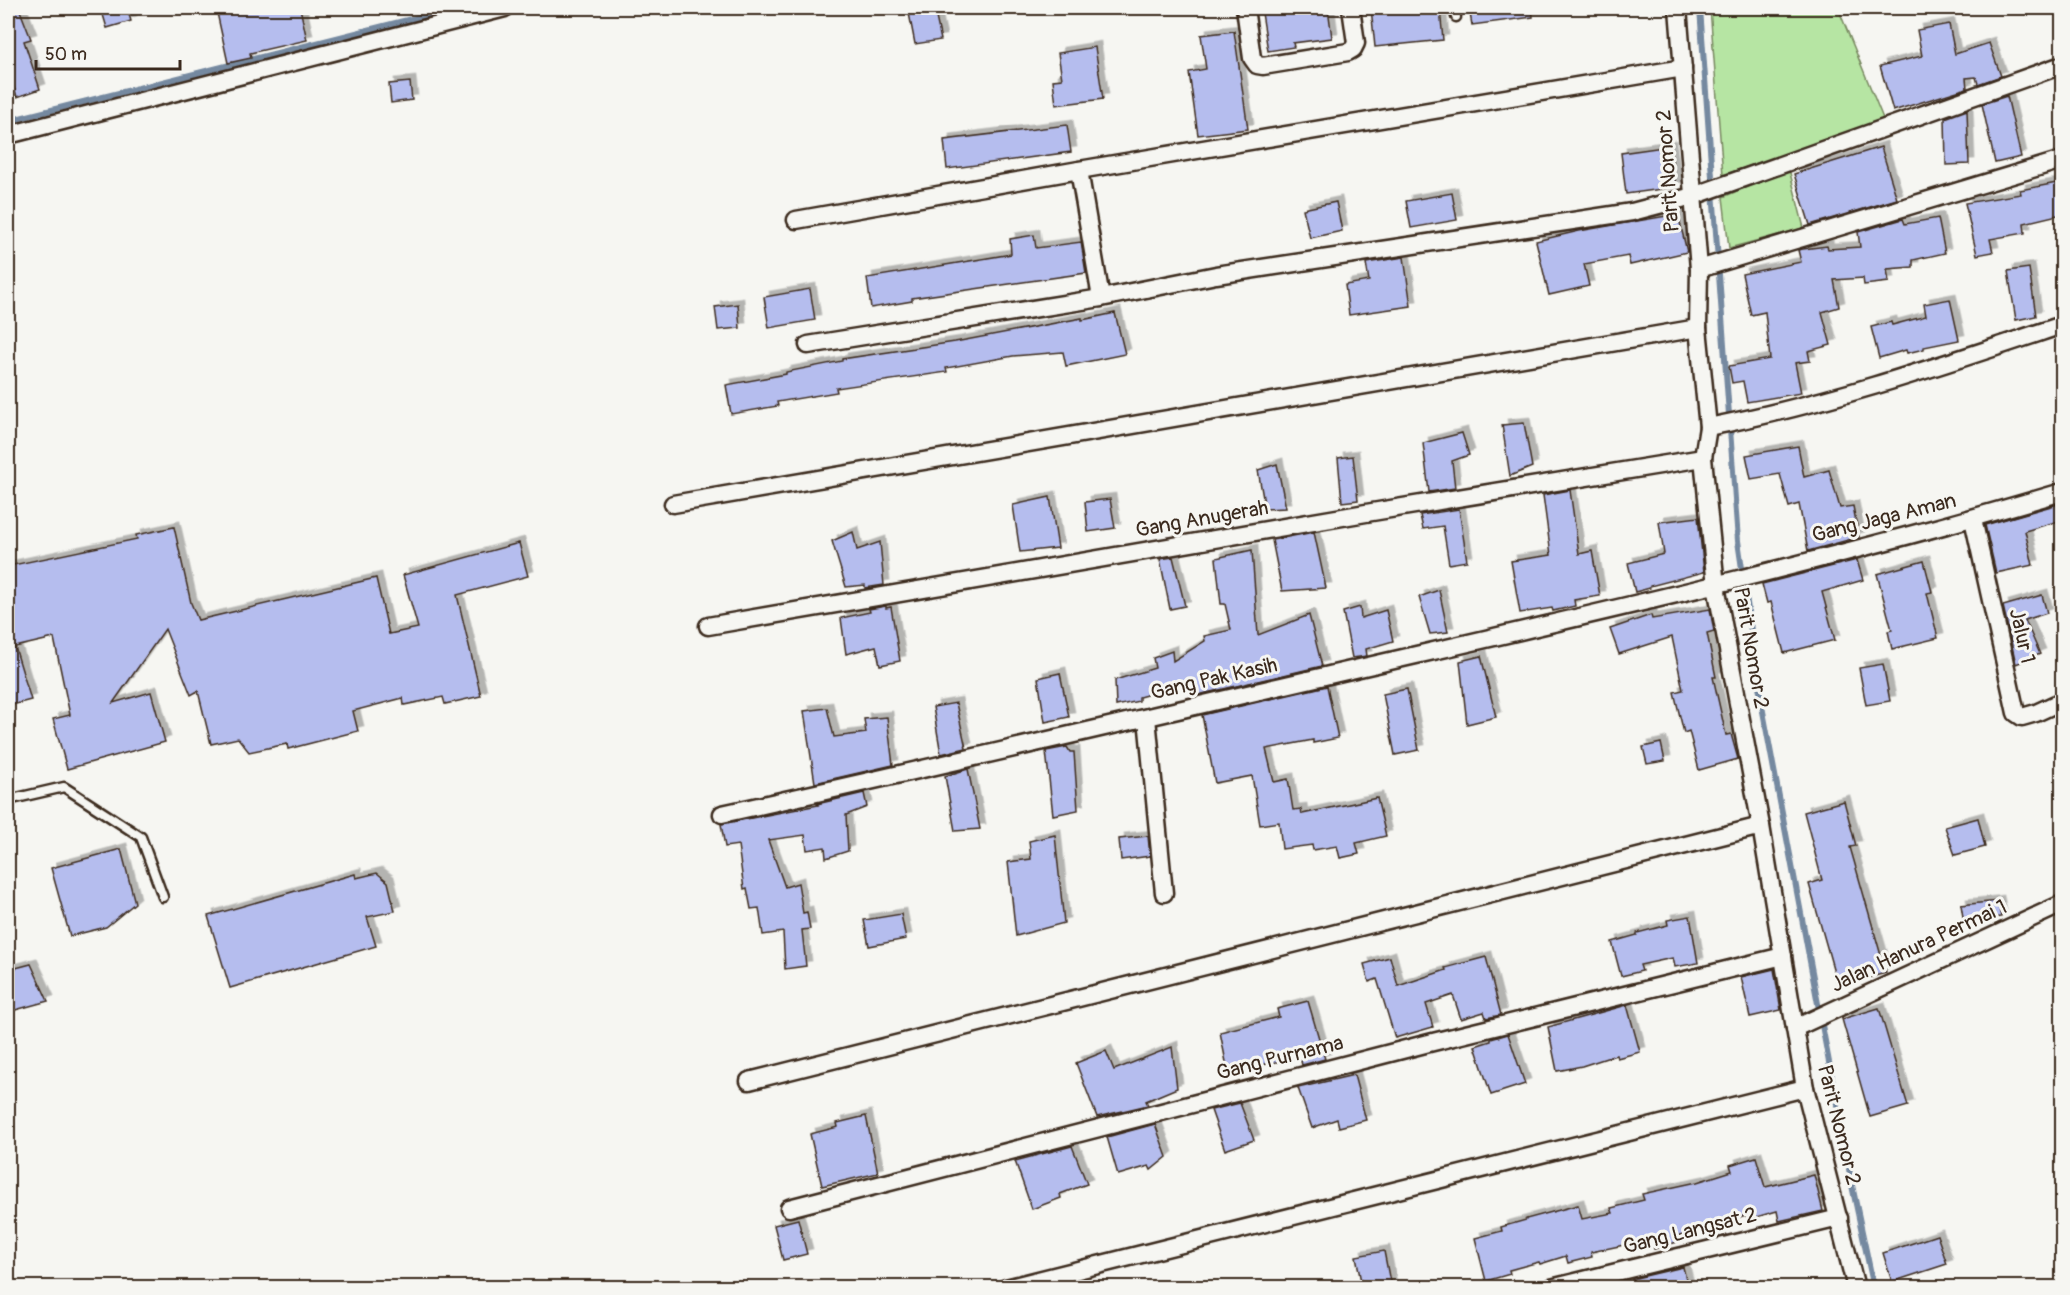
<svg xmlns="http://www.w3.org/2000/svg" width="2070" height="1295" font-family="Pangolin,sans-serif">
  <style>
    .green { fill: #b6e5a3; stroke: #788860; stroke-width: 1.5 }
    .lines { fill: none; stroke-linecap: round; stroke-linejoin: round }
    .stream { stroke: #7589a0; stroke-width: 6 }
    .building { fill: #b5bdee; stroke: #3b2a1e; stroke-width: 1.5; filter: url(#shadow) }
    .lane-casing { stroke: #3b2a1e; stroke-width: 13 }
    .street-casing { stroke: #3b2a1e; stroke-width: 21 }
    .lane { stroke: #f6f6f2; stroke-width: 8 }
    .street { stroke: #f6f6f2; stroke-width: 16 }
    .labels { text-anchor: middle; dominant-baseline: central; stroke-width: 6; stroke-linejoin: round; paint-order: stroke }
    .street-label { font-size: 21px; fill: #3b2a1e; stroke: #f6f6f2 }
  </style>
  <defs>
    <filter id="shadow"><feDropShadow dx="5.5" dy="-5.5" stdDeviation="0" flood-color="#0004"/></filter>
  </defs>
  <rect width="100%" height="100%" fill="#f6f6f2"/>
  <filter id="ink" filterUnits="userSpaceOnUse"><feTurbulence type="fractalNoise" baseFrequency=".0167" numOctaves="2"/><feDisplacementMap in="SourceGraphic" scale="12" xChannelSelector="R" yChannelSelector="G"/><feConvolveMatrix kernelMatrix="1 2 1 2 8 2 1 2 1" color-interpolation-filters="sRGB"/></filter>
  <g filter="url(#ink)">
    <g class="green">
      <path d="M1710,8H1838L1884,121L1723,175Z"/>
      <path d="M1789,169L1804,228L1729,248L1723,197Z"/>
    </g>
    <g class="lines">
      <g class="stream">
        <path d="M1700,8L1738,541L1762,706L1853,1190L1874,1288"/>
        <path d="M8,121L455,8"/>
      </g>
    </g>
    <g class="building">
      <path d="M8,8H19L31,39L24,41L40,89L17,97L8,69Z"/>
      <path d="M101,8H127L131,21L107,28Z"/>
      <path d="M216,8H300L307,40L250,53L251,58L228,63Z"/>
      <path d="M908,8H934L941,40L915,44Z"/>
      <path d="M1309,8H1328L1332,38L1293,43L1294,47L1268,51L1262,13Z"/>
      <path d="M1371,8H1404L1405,13L1440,9L1443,40L1375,47Z"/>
      <path d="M1469,8H1532L1533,17L1472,25Z"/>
      <path d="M1949,24L1955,54L1989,43L2001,76L1978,84L1976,77L1966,78L1967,88L1893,111L1880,66L1922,56L1917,30Z"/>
      <path d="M1234,31L1248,129L1198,135L1189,72L1206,69L1201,35Z"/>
      <path d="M1095,47L1103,99L1056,105L1053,80L1062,79L1058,53Z"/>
      <path d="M410,82L412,100L391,103L389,84Z"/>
      <path d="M2007,96L2021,157L1995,163L1982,104Z"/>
      <path d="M1967,110L1969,164L1946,165L1945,118Z"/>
      <path d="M1067,125L1071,152L947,169L944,140Z"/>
      <path d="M1670,146L1676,187L1626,194L1621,153Z"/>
      <path d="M1881,147L1897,199L1810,225L1794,174Z"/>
      <path d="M2062,182V214L2024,223L2025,233L1990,239L1993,252L1977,255L1965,203L2021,194L2020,190Z"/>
      <path d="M1452,193L1457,220L1411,228L1406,201Z"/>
      <path d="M1336,202L1342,231L1310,238L1303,209Z"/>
      <path d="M1678,214L1687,252L1630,265L1628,256L1584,264L1589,286L1549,295L1536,241L1579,231Z"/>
      <path d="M1938,218L1945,253L1913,260V267L1887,269L1889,282L1864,285L1863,278L1834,280L1839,307L1822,312L1831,345L1808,351L1810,361L1795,363L1801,393L1747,402L1743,381L1732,383L1729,366L1770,359L1765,312L1751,315L1742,274L1801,262L1798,250L1803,249L1827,246L1828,249L1860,247L1858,232L1903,219L1905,224Z"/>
      <path d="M1034,235L1036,248L1081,242L1086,273L912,298V301L871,308L867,278L1011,254L1010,239Z"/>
      <path d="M1404,257L1411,306L1349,315L1345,285L1369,281L1366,263Z"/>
      <path d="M2029,268L2036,316L2016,320L2008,271Z"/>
      <path d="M810,289L815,320L769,328L764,297Z"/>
      <path d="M1950,299L1959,340L1924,347V349L1907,353L1906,350L1879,358L1871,327L1891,322L1892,325L1926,316L1924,304Z"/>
      <path d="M738,304L740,328L718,330L715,307Z"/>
      <path d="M1115,313L1125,354L1066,366L1063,352L1013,356L946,368L947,372L836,388L837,392L777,402L778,406L731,414L726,385L786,374V372L842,361V359L955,342L1082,318V320Z"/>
      <path d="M1524,423L1532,467L1510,476L1502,425Z"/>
      <path d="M1462,433L1469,455L1452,461L1455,488L1429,492L1423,443Z"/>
      <path d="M1798,446L1804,477L1829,470L1840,508L1853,506L1859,537L1808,551L1799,504L1789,507L1780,474L1751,479L1746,455Z"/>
      <path d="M1353,456L1358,500L1342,502L1338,458Z"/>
      <path d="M1277,464L1286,508L1265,509L1258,470Z"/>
      <path d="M1570,490L1579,554L1592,551L1600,596L1574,600L1575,606L1553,611L1552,608L1520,613L1511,561L1551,555L1543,495Z"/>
      <path d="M1050,497L1058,548L1020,552L1013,505Z"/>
      <path d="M1110,499L1115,528L1088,532L1085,502Z"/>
      <path d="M2062,503V520L2025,531L2033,565L1996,573L1985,525Z"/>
      <path d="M1459,509L1467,561L1449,564L1443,526L1423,529L1420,515Z"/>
      <path d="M1698,517L1704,572L1650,586V588L1635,592L1628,563L1664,554L1659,522Z"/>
      <path d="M174,527L191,603L198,620L376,578L389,634L418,628L403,575L519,543L528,576L457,595L481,696L445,704L443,697L404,705L403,698L353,711L358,731L288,749L287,744L249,752L238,738L211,744L198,691L191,695L165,629L113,703L151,692L165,742L67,769L53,719L70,715L54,638L15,647L31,700L8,706V566L137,539L136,535Z"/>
      <path d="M853,532L857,550L880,542L884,585L865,588V585L846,587L832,541Z"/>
      <path d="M1314,532L1326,588L1282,591L1272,540Z"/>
      <path d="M1252,550L1258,635L1309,615L1322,666L1198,695L1197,692L1193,693L1192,682L1139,697V701L1116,706L1115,680L1155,668L1153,658L1172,651L1173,661L1205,641L1204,636L1231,630L1225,604H1221L1216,558Z"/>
      <path d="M1173,557L1185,606L1170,609L1160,559Z"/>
      <path d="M1857,560L1863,580L1822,592L1835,640L1784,653L1771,602L1767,603L1762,584Z"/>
      <path d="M1924,561L1932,592L1927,593L1938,638L1892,649L1888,631L1892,630L1877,574Z"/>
      <path d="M1439,590L1448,632L1430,634L1419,597Z"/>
      <path d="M2042,595L2047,613L2025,620L2040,654L2016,664L2003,606Z"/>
      <path d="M886,606V608L891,607L900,661L880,665L876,646L846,654L841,618L870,612L869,609Z"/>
      <path d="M1360,607L1361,618L1386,610L1393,641L1366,649L1367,656L1352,658L1343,612Z"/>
      <path d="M1710,609L1714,631L1707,633L1716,677H1713L1726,735L1731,734L1738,759L1699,770L1689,731L1684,733L1674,692L1683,690L1672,637L1619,654L1610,629L1651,615L1652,619Z"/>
      <path d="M1481,656L1496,717L1467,724L1460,661Z"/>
      <path d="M1883,664L1890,701L1866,705L1859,668Z"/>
      <path d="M1060,673L1069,717L1045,722L1038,678Z"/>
      <path d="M1327,686L1338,738L1313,743V740L1266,749L1274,782L1288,779L1293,810L1301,809L1302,814L1377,798L1386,836L1356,843L1359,854L1340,858L1337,846L1313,850L1312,845L1282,849L1279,822L1260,825L1252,776L1215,783L1202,715Z"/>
      <path d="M1407,689L1419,750L1395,755L1383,694Z"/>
      <path d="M956,703L966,748L941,754L933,707Z"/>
      <path d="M827,708L834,737L866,733L864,719L887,717L893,765L815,783L804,711Z"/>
      <path d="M1661,743L1665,761L1647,764L1643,747Z"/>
      <path d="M1067,747L1070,752H1074L1078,810L1053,815L1046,751Z"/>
      <path d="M968,769L980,829L955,831L945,776Z"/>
      <path d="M864,793L867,807L846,815L848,851L826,858L825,847L807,850L805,835L768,840L785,887L798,883L803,913L807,912L810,929L802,930L806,966L785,969L783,932L763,935L759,908L751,909L747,888L744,889L738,845L725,847L721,824L818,805L817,804Z"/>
      <path d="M1844,801L1856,846L1850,847L1886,973L1838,986L1809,884L1822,880L1804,812Z"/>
      <path d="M1978,818L1985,847L1955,855L1945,827Z"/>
      <path d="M1055,835L1064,923L1016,936L1008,862L1031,859L1029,841Z"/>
      <path d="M1148,836L1150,856L1121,860L1119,839Z"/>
      <path d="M121,849L135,903L106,927L70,936L51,868Z"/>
      <path d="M377,873L388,882L395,911L367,917L376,946L230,988L208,916L355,874L356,878Z"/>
      <path d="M1998,901L2001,917L1964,923L1961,905Z"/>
      <path d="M901,914L906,939L869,946L864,920Z"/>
      <path d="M1690,916L1698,963L1675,967L1673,958L1640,965L1642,971L1621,976L1612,942L1637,935V933L1668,925L1667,920Z"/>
      <path d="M1390,957L1398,986L1446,970L1445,968L1486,957L1501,1015L1486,1018L1484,1012L1461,1019L1453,995L1426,1004L1433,1027L1395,1038L1377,979L1369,982L1364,964Z"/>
      <path d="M31,964L48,1001L8,1012V970Z"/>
      <path d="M1774,969L1781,1010L1750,1017L1741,977Z"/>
      <path d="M1308,1001L1325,1059L1302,1065L1300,1057L1228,1072L1220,1032L1279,1017L1277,1009Z"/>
      <path d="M1627,1005L1640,1052L1617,1058L1616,1055L1582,1066L1557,1071L1548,1027Z"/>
      <path d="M1879,1008L1908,1106L1870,1117L1842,1019Z"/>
      <path d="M1508,1034L1525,1084L1491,1095L1475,1046L1491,1041V1039Z"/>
      <path d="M1172,1047L1177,1088L1146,1101L1148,1105L1097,1117L1076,1063L1106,1051L1114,1070Z"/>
      <path d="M1354,1075L1366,1120L1339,1127L1337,1119L1312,1128L1298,1088Z"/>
      <path d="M1240,1103L1254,1140L1225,1150L1211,1110Z"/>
      <path d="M866,1116L878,1173L822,1186L810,1134L838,1127L837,1123Z"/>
      <path d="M1155,1124L1167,1157L1151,1170L1149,1166L1118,1175L1107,1137Z"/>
      <path d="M1072,1146L1087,1184L1060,1194L1061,1198L1032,1209L1015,1161Z"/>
      <path d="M1756,1157L1765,1187L1814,1175L1823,1211L1779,1221L1777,1211L1753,1218H1747L1746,1215L1700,1229V1231L1675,1237L1677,1242L1654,1249L1652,1239L1591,1252L1592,1257L1568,1263L1566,1256L1540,1264L1539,1262L1509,1270L1510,1274L1486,1281L1475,1238L1502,1231L1501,1227L1526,1220V1219L1578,1205L1582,1219L1613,1213L1611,1208L1644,1200L1642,1194L1697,1182L1732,1171L1730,1165Z"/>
      <path d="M798,1219L807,1254L783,1260L774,1225Z"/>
      <path d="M1937,1235L1947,1264L1892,1282L1883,1253Z"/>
      <path d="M1384,1251L1391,1287H1362L1356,1256Z"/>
      <path d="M1683,1267L1688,1287H1634L1632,1279Z"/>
    </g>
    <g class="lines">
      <g class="lane-casing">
        <g id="lane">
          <path d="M1455,8L1456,17"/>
          <path d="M8,800L64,787L141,837L163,897"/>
        </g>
      </g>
      <g class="street-casing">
        <g id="street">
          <path d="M1245,8L1252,58L1257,65L1263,66L1348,52L1353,49L1356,43L1351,8"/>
          <path d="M1678,8L1699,269L1698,328L1708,427L1703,458L1716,586L1761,826L1805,1088L1856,1288"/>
          <path d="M8,135L505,8"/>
          <path d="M1079,170L1683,68"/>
          <path d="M796,220L1079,170L1101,298"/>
          <path d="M1699,269L2062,160"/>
          <path d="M808,345L1101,298L1216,275L1632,212L1693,196L2062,65"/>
          <path d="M1708,427C1829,404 1945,364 2062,325"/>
          <path d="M673,504L1698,328"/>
          <path d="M1973,519L2016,713L2022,717L2036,713L2062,701"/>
          <path d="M708,626L1366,513L1703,458"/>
          <path d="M1147,718L1164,893"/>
          <path d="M722,814C941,766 1159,714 1377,664C1607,611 1837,559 2062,492"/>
          <path d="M1795,1028L2062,904"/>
          <path d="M749,1081L1761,826"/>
          <path d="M789,1208L1429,1043L1783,956"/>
          <path d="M1006,1288L1805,1088"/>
          <path d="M1551,1288L1839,1218"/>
        </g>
      </g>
      <use href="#lane" class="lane"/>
      <use href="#street" class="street"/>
    </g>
  </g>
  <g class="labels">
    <g class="street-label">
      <text transform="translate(1668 171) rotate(-94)">Parit Nomor 2</text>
      <text transform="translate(1884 518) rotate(-14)">Gang Jaga Aman</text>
      <text transform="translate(1202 519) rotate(-10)">Gang Anugerah</text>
      <text transform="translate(2022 636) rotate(77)">Jalur 1</text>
      <text transform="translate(1751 648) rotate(80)">Parit Nomor 2</text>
      <text transform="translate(1214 679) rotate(-13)">Gang Pak Kasih</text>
      <text transform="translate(1919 946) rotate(-25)">Jalan Hanura Permai 1</text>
      <text transform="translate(1280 1058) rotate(-14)">Gang Purnama</text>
      <text transform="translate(1839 1125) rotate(76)">Parit Nomor 2</text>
      <text transform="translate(1690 1231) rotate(-14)">Gang Langsat 2</text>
    </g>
  </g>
  <rect width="2070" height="1295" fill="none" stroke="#f6f6f2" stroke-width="30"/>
  <rect x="15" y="15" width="2040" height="1265" fill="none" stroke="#3b2a1e" stroke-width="2" filter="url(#ink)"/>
  <path d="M36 60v9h144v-9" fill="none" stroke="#3b2a1e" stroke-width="3"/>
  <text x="45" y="60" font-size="18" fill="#3b2a1e" stroke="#f6f6f2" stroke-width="4.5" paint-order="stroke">50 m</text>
</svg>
